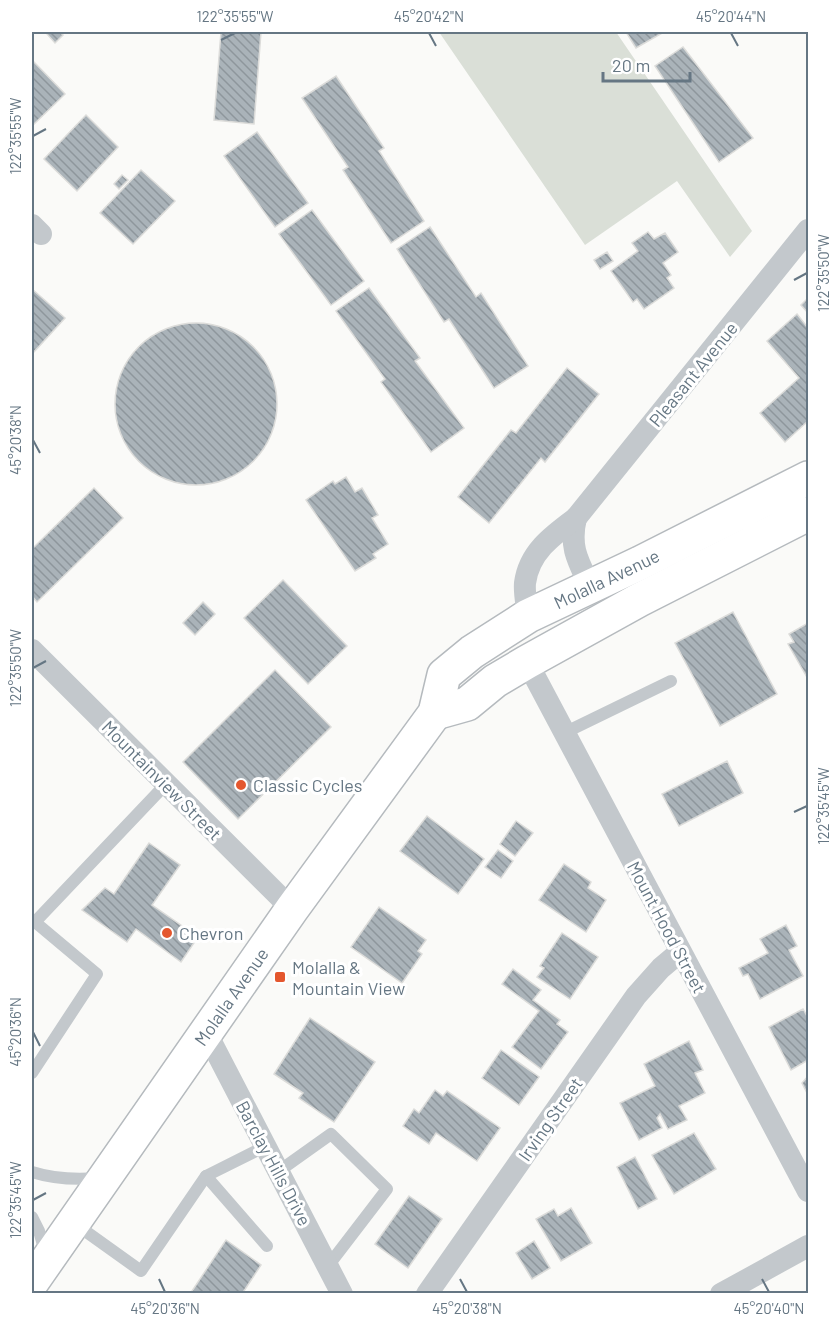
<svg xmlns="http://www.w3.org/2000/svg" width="840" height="1325" font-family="Barlow,sans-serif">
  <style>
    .grass { fill: #dadfd7 }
    .building { fill: url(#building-back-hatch); stroke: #dcdcda; stroke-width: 1.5 }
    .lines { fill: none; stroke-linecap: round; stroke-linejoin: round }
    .primary-casing { stroke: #b5babe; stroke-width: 36 }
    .service { stroke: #c3c8cc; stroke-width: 12 }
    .minor { stroke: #c3c8cc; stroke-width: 22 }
    .primary { stroke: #fff; stroke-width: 33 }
    .ticks { fill: none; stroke: #657683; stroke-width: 2 }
    .poi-dot { fill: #e4572e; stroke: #fff; stroke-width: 2 }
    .labels { text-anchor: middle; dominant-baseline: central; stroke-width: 6; stroke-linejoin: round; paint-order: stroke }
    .street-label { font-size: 18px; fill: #657683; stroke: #fff }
    .poi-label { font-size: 18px; fill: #657683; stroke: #fff; text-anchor: start }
    .neatline { fill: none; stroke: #657683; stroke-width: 2 }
    .ticks-label { font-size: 15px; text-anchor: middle; fill: #657683 }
  </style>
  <defs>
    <pattern id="building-back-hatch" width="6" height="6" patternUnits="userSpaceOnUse" patternTransform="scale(1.5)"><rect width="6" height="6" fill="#aab3b9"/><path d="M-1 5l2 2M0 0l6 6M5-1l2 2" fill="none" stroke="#8e969c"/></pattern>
  </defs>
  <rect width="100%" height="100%" fill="#fafaf8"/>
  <path class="grass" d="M439,32H616L752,231L730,257L677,181L585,245Z"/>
  <g class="building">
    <path d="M50,32H59L63,35L55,43L47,34Z"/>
    <path d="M221,32H261L254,124L214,120Z"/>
    <path d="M626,32H664L636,48Z"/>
    <path d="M683,47L753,138L719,162L655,66Z"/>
    <path d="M33,61L65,94L32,126V63Z"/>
    <path d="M336,76L384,148L379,151L424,221L391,243L343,170L348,167L302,98Z"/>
    <path d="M86,115L118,147L77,191L44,159Z"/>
    <path d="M257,132L308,203L275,227L224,156Z"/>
    <path d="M141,170L175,201L133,244L100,213Z"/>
    <path d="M122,175L128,180L119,189L114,184Z"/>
    <path d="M312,210L364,281L331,305L279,234Z"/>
    <path d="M430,227L476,297L481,293L528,366L494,388L449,319L444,322L397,249Z"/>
    <path d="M648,232L654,239L665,233L678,252L663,263L671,275L667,278L674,288L644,309L637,299L633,302L611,271L638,251L632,243Z"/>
    <path d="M607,252L613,261L600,269L594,260Z"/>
    <path d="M369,288L420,358L415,361L464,428L431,452L381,382L385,379L336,311Z"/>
    <path d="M32,289L65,318L32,354Z"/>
    <path d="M808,298V313L801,305Z"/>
    <path d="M797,314L808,328V421L785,442L760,413L799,378L767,341Z"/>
    <circle cx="196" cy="404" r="81"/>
    <path d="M567,368L599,394L545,462L541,458L489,523L458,497L511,430L516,433Z"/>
    <path d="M346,477L355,492L362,488L378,515L372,518L388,544L373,554L376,558L355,571L306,500L333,481L335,484Z"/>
    <path d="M94,488L123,518L37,602L32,596V549Z"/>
    <path d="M283,580L347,646L308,684L244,618Z"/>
    <path d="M203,602L215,614L195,635L183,623Z"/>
    <path d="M733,612L777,694L720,726L675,643Z"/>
    <path d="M808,623V679L788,644L794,642L789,634Z"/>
    <path d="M275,670L331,727L238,819L183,762Z"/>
    <path d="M727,761L743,793L679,826L662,794Z"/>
    <path d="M427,816L484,859L458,894L400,851Z"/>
    <path d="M516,821L533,833L515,856L500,844Z"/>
    <path d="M149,843L180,865L152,905L198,937L181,962L136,929L127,942L82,910L105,888L114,894Z"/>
    <path d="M498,850L513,861L501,878L485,867Z"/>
    <path d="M564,864L591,882L588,888L606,900L586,932L539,900Z"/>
    <path d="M379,907L426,940L418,951L422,954L402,983L351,947Z"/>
    <path d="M786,925L797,946L789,950L803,976L760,999L748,974L743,976L739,968L768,953L760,939Z"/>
    <path d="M562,933L598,957L570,999L537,977L544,968L540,966Z"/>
    <path d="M513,969L541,990L533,1000L560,1020L557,1024L568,1032L541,1069L512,1047L539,1011L502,984Z"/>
    <path d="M803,1009L807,1016L808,1015V1060L791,1070L769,1027Z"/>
    <path d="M310,1018L375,1062L334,1122L299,1098L303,1093L274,1074Z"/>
    <path d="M689,1041L703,1070L695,1073L705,1093L679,1106L687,1120L668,1129L660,1114L657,1118L662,1128L639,1140L620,1103L655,1086L644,1064Z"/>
    <path d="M501,1050L539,1077L519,1105L482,1078Z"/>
    <path d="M808,1076V1095L802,1083Z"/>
    <path d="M435,1090L443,1096L447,1091L500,1128L477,1161L436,1133L429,1144L403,1126L414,1109L419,1113Z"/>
    <path d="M694,1133L716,1169L674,1194L652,1155Z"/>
    <path d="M635,1157L657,1199L638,1209L617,1167Z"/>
    <path d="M409,1196L442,1219L408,1268L375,1244Z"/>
    <path d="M571,1208L592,1243L561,1261L536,1219L554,1209L558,1216Z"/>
    <path d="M226,1240L261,1265L242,1294H190Z"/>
    <path d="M534,1241L550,1268L532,1279L516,1253Z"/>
  </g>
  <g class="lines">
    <g class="primary-casing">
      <g id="primary">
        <path d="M435,713L467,704L495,681L527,662L639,600L808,514"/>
        <path id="s1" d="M32,1282L292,909L435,713L444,675L472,652L528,616L640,563L808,478"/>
      </g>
    </g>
    <g class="service">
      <path d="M564,733L671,681"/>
      <path d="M32,1073L97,974L35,922L166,784"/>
      <path d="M279,1171L331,1134L387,1189L328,1266"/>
      <path d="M32,1172C54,1179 74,1180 98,1178"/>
      <path d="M206,1176L267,1246"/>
      <path d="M32,1217L39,1231L46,1255"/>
      <path d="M74,1223L141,1271L206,1176L266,1146"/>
    </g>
    <g class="minor">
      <path d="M32,225L41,234"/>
      <path d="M576,518C569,547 578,561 590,586"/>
      <path d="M528,616C527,606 524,594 525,583C529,552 553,535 576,518L808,230"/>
      <path d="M32,650L292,909"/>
      <path d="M527,662L808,1191"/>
      <path d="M206,1032L342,1294"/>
      <path d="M427,1294L636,996L661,968L680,952"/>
      <path d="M721,1294L808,1246"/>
    </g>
    <use href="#primary" class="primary"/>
  </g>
  <path class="ticks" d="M429,33L436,46M731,33L738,46M221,40L235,33M33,136L46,129M794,280L807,273M33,440L40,453M33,668L46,661M794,812L807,806M33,1032L40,1046M33,1200L46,1193M159,1279L165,1292M460,1279L467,1292M762,1279L769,1292"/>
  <g class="poi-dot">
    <circle cx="241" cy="785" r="6"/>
    <circle cx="167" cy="933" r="6"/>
    <rect x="274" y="971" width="12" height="12" rx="3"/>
  </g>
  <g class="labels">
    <g class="street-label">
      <text transform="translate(693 374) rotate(-51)">Pleasant Avenue</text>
      <text stroke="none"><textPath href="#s1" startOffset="926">Molalla Avenue</textPath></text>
      <text transform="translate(162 780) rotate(45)">Mountainview Street</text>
      <text transform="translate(667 927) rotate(62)">Mount Hood Street</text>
      <text stroke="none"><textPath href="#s1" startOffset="348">Molalla Avenue</textPath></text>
      <text transform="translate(550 1119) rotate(-55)">Irving Street</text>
      <text transform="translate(274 1163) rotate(62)">Barclay Hills Drive</text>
    </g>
    <g class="poi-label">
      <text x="253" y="785">Classic Cycles</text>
      <text x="179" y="933">Chevron</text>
      <text x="292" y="967">Molalla &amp;<tspan x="292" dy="21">Mountain View</tspan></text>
    </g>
  </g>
  <rect width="840" height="1325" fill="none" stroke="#ffffff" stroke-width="66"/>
  <path d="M603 72v9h87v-9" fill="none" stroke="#657683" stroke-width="3"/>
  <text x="612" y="72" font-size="18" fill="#657683" stroke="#ffffff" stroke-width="4.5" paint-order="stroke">20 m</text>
  <rect x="33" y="33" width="774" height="1259" class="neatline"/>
  <g class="ticks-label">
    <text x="235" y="22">122°35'55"W</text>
    <text x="429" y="22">45°20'42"N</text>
    <text x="731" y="22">45°20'44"N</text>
    <text transform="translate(16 136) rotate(-90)" y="5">122°35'55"W</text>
    <text transform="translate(824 273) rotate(-90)" y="5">122°35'50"W</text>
    <text transform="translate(16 440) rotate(-90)" y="5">45°20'38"N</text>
    <text transform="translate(16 668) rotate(-90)" y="5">122°35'50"W</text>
    <text transform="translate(824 806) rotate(-90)" y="5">122°35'45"W</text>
    <text transform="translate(16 1032) rotate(-90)" y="5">45°20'36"N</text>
    <text transform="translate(16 1200) rotate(-90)" y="5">122°35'45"W</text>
    <text x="165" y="1314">45°20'36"N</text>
    <text x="467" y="1314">45°20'38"N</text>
    <text x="769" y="1314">45°20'40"N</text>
  </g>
</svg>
